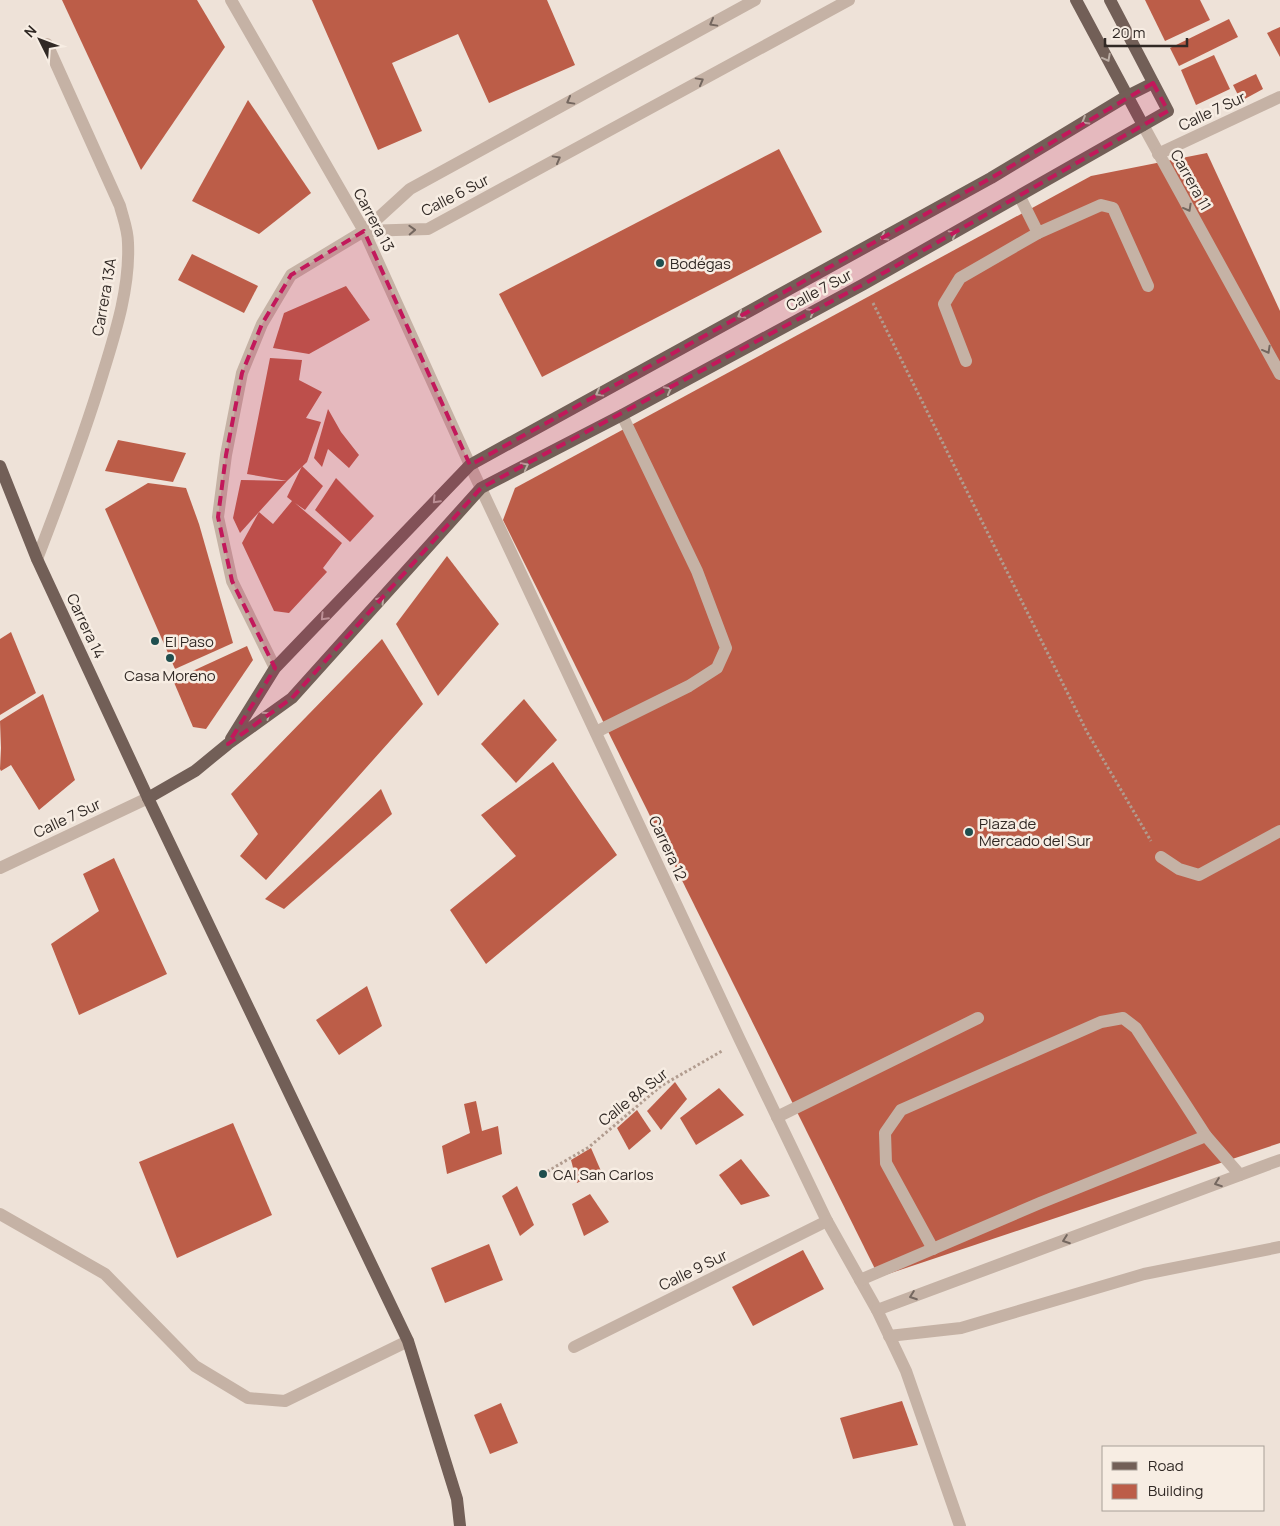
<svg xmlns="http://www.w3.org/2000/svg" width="1280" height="1526" font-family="Manrope,sans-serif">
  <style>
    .building { fill: #bc5d48 }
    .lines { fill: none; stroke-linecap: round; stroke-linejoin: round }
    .path { stroke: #b19c8f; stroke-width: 3; stroke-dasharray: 2.5 2.5; stroke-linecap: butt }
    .minor { stroke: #c5b2a5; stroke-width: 12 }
    .major { stroke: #725f57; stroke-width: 12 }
    .oneway { stroke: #74675f }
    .oneway2 { stroke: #bbada4 }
    .marked { fill: #c2185b; fill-opacity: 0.2; stroke: #c2185b; stroke-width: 4; stroke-dasharray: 10 6; stroke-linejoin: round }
    .poi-dot { fill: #1f4f4f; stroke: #f7ede3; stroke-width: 2 }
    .labels { text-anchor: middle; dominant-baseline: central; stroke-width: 5; stroke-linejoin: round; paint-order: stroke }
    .street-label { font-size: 15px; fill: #312925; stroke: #f7ede3 }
    .poi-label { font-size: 15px; fill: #312925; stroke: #f7ede3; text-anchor: start }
  </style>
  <rect width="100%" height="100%" fill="#eee2d8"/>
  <g class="building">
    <path d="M62,0H197L225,47L141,170Z"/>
    <path d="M312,0H547L575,65L489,103L458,34L392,63L422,131L378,150Z"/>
    <path d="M1145,0H1200L1210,20L1165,41Z"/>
    <path d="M1229,19L1238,37L1179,66L1170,48Z"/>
    <path d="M1280,27V57L1267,33Z"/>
    <path d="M1214,55L1230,89L1196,105L1181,70Z"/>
    <path d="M1256,74L1263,89L1241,101L1233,85Z"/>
    <path d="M248,100L311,193L259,234L192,201Z"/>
    <path d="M779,149L822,232L542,377L499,294Z"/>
    <path d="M1207,153L1280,311V1143L879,1277L503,520L515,488L1091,176Z"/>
    <path d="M192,254L258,286L244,313L178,280Z"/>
    <path d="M346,286L370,320L309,354L273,348L284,313Z"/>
    <path d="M270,358L302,360L299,380L322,392L306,418L321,422L307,462L287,481L240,533L233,518L241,480L287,481L247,474Z"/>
    <path d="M328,409L341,432L359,455L349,468L328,449L322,467L314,458Z"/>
    <path d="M118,440L186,453L173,482L105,471Z"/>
    <path d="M302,466L323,486L305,510L295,503L342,543L323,568L327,572L289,613L274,611L242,543L259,512L273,524L292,501L287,497Z"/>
    <path d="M336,478L374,516L350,542L315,510Z"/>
    <path d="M148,483L186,488L199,524L233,643L175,669L105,509Z"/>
    <path d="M447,556L499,624L438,696L396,624Z"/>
    <path d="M11,632L36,693L0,715V639Z"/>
    <path d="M382,639L423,704L266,880L240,856L258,834L231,794Z"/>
    <path d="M247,646L253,660L206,729L193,727L173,680Z"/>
    <path d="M43,694L75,780L39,810L11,765L1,771L0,769L1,748L0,721Z"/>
    <path d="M524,699L557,740L516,783L481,744Z"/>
    <path d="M553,762L617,855L486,964L450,910L516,856L481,815Z"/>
    <path d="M381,789L392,814L284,909L265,899Z"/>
    <path d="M114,858L167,974L79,1015L51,944L99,911L83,874Z"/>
    <path d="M367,986L382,1026L339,1055L316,1020Z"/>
    <path d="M675,1082L687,1099L661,1130L647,1111Z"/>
    <path d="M719,1088L744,1115L696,1145L680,1118Z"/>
    <path d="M476,1101L482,1131L498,1126L502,1154L447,1174L442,1146L470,1133L464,1104Z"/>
    <path d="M637,1110L651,1131L629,1150L617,1128Z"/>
    <path d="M233,1123L272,1215L177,1258L139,1162Z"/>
    <path d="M591,1148L601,1171L577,1183L571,1160Z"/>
    <path d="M741,1159L770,1196L741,1205L719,1175Z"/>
    <path d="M517,1186L534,1225L520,1236L502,1196Z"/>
    <path d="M590,1194L609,1222L584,1236L572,1204Z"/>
    <path d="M489,1244L503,1280L445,1303L431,1268Z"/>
    <path d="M803,1250L824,1289L753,1326L732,1287Z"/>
    <path d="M902,1401L918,1445L853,1459L840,1418Z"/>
    <path d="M501,1403L518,1443L490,1454L474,1415Z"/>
  </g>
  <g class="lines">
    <g class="path">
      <path d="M873,303L1087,732L1151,841"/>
      <path d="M543,1174L589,1147L661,1086L722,1051"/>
    </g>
    <g class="minor">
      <path d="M231,0L364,231L470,465L740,1040L827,1221L877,1310L906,1371L960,1526"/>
      <path d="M1143,125L1280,374"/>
      <path d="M1158,154L1280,97"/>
      <path d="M1020,197L1038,233L1101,205L1113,208L1148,286"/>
      <path d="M364,231L428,229L849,0"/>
      <path d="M966,361L944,304L960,278L1038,233"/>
      <path d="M37,559C61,497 84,436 103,373C116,331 130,287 128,243C128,230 123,218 120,206L47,44"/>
      <path d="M275,668L232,581L218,517L226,455L242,373L262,324L291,275L364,231L410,189L755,0"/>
      <path d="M596,732L689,686L717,668L726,648L697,571L622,415"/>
      <path d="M1161,857L1179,869L1199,875L1280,831"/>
      <path d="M0,868L148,798"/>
      <path d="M777,1117L978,1018"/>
      <path d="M0,1214L105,1274L195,1366L248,1398L285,1401L408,1341"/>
      <path d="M933,1249L886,1163L885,1133L901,1110L1101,1022L1123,1018L1136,1028L1206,1136"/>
      <path d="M860,1280L1040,1203L1206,1136L1240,1175"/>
      <path d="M877,1310L1280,1160"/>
      <path d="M889,1336L961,1328L1144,1274L1280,1247"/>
      <path d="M574,1347L827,1221"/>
    </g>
    <g class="major">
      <path d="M1076,0L1143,125"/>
      <path d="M0,466L37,559L148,798L408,1341L457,1499L460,1526"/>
      <path d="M231,739L275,668L470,465L991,178L1127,96L1153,83"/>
      <path d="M148,798L195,771L228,744L292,698L481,488L622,415L864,284L1168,111L1110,0"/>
    </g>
  </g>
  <defs><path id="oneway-chevron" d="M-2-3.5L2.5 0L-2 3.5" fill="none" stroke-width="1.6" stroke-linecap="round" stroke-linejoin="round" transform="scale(1.25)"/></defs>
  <g class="oneway">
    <use href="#oneway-chevron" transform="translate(713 23) rotate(151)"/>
    <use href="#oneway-chevron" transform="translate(700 81) rotate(-29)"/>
    <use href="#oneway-chevron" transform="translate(570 101) rotate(151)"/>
    <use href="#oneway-chevron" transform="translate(557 159) rotate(-29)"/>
    <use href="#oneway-chevron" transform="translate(1188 208) rotate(61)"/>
    <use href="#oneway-chevron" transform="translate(412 230) rotate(-2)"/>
    <use href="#oneway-chevron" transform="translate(1267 350) rotate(61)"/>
    <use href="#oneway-chevron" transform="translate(1218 1183) rotate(160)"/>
    <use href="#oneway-chevron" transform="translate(1066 1240) rotate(160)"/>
    <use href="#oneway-chevron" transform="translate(913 1296) rotate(160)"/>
  </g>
  <g class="oneway2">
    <use href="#oneway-chevron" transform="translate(1107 58) rotate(62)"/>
    <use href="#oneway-chevron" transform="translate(1085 121) rotate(149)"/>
    <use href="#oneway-chevron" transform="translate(953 234) rotate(-29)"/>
    <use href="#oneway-chevron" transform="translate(884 237) rotate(151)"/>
    <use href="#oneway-chevron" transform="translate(811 312) rotate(-28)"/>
    <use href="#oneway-chevron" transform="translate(741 315) rotate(151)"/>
    <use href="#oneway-chevron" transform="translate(668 390) rotate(-28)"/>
    <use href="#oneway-chevron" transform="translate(599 393) rotate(151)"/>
    <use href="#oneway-chevron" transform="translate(525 466) rotate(-28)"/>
    <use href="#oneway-chevron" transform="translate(436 500) rotate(134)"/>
    <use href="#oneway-chevron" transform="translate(381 600) rotate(-48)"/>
    <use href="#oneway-chevron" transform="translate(324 617) rotate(134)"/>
    <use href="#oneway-chevron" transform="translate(267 715) rotate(-35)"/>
  </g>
  <path class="marked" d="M1153,83L1168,111L864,284L481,488L292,698L228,744L275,668L232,581L218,517L226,455L242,373L262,324L291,275L364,231L470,465L991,178Z"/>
  <g class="poi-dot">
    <circle cx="660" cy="263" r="5"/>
    <circle cx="155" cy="641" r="5"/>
    <circle cx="170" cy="658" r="5"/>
    <circle cx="969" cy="832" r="5"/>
    <circle cx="543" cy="1174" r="5"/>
  </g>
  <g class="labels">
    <g class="street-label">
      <text transform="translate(1212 111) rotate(-25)">Calle 7 Sur</text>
      <text transform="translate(1191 180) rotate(61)">Carrera 11</text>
      <text transform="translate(455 195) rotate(-27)">Calle 6 Sur</text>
      <text transform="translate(374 220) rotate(62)">Carrera 13</text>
      <text transform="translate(819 290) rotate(-28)">Calle 7 Sur</text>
      <text transform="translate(104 297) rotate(-80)">Carrera 13A</text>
      <text transform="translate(86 626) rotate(65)">Carrera 14</text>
      <text transform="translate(67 818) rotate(-25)">Calle 7 Sur</text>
      <text transform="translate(668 848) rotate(65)">Carrera 12</text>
      <text transform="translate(633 1097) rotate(-38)">Calle 8A Sur</text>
      <text transform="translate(693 1270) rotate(-26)">Calle 9 Sur</text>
    </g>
    <g class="poi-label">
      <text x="670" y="263">Bodégas</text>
      <text x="165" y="641">El Paso</text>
      <text x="170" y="675" text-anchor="middle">Casa Moreno</text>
      <text x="979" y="823">Plaza de<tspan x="979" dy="17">Mercado del Sur</tspan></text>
      <text x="553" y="1174">CAI San Carlos</text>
    </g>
  </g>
  <rect x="1102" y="1446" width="162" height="65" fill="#f7ede3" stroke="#a89f97"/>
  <rect x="1112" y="1462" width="25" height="8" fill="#725f57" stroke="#a89f97"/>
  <text x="1148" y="1471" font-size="15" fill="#312925">Road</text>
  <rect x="1112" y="1484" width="25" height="15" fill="#bc5d48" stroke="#a89f97"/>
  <text x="1148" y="1496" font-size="15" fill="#312925">Building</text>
  <g transform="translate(40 40) rotate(312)" stroke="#f7ede3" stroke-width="4" paint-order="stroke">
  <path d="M0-4L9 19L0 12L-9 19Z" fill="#312925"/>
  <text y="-8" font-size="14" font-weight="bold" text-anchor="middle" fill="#312925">N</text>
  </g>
  <path d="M1105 38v8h82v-8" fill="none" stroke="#312925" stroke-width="2.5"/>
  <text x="1112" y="38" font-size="15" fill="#312925" stroke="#f7ede3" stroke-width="4" paint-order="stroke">20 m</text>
</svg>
